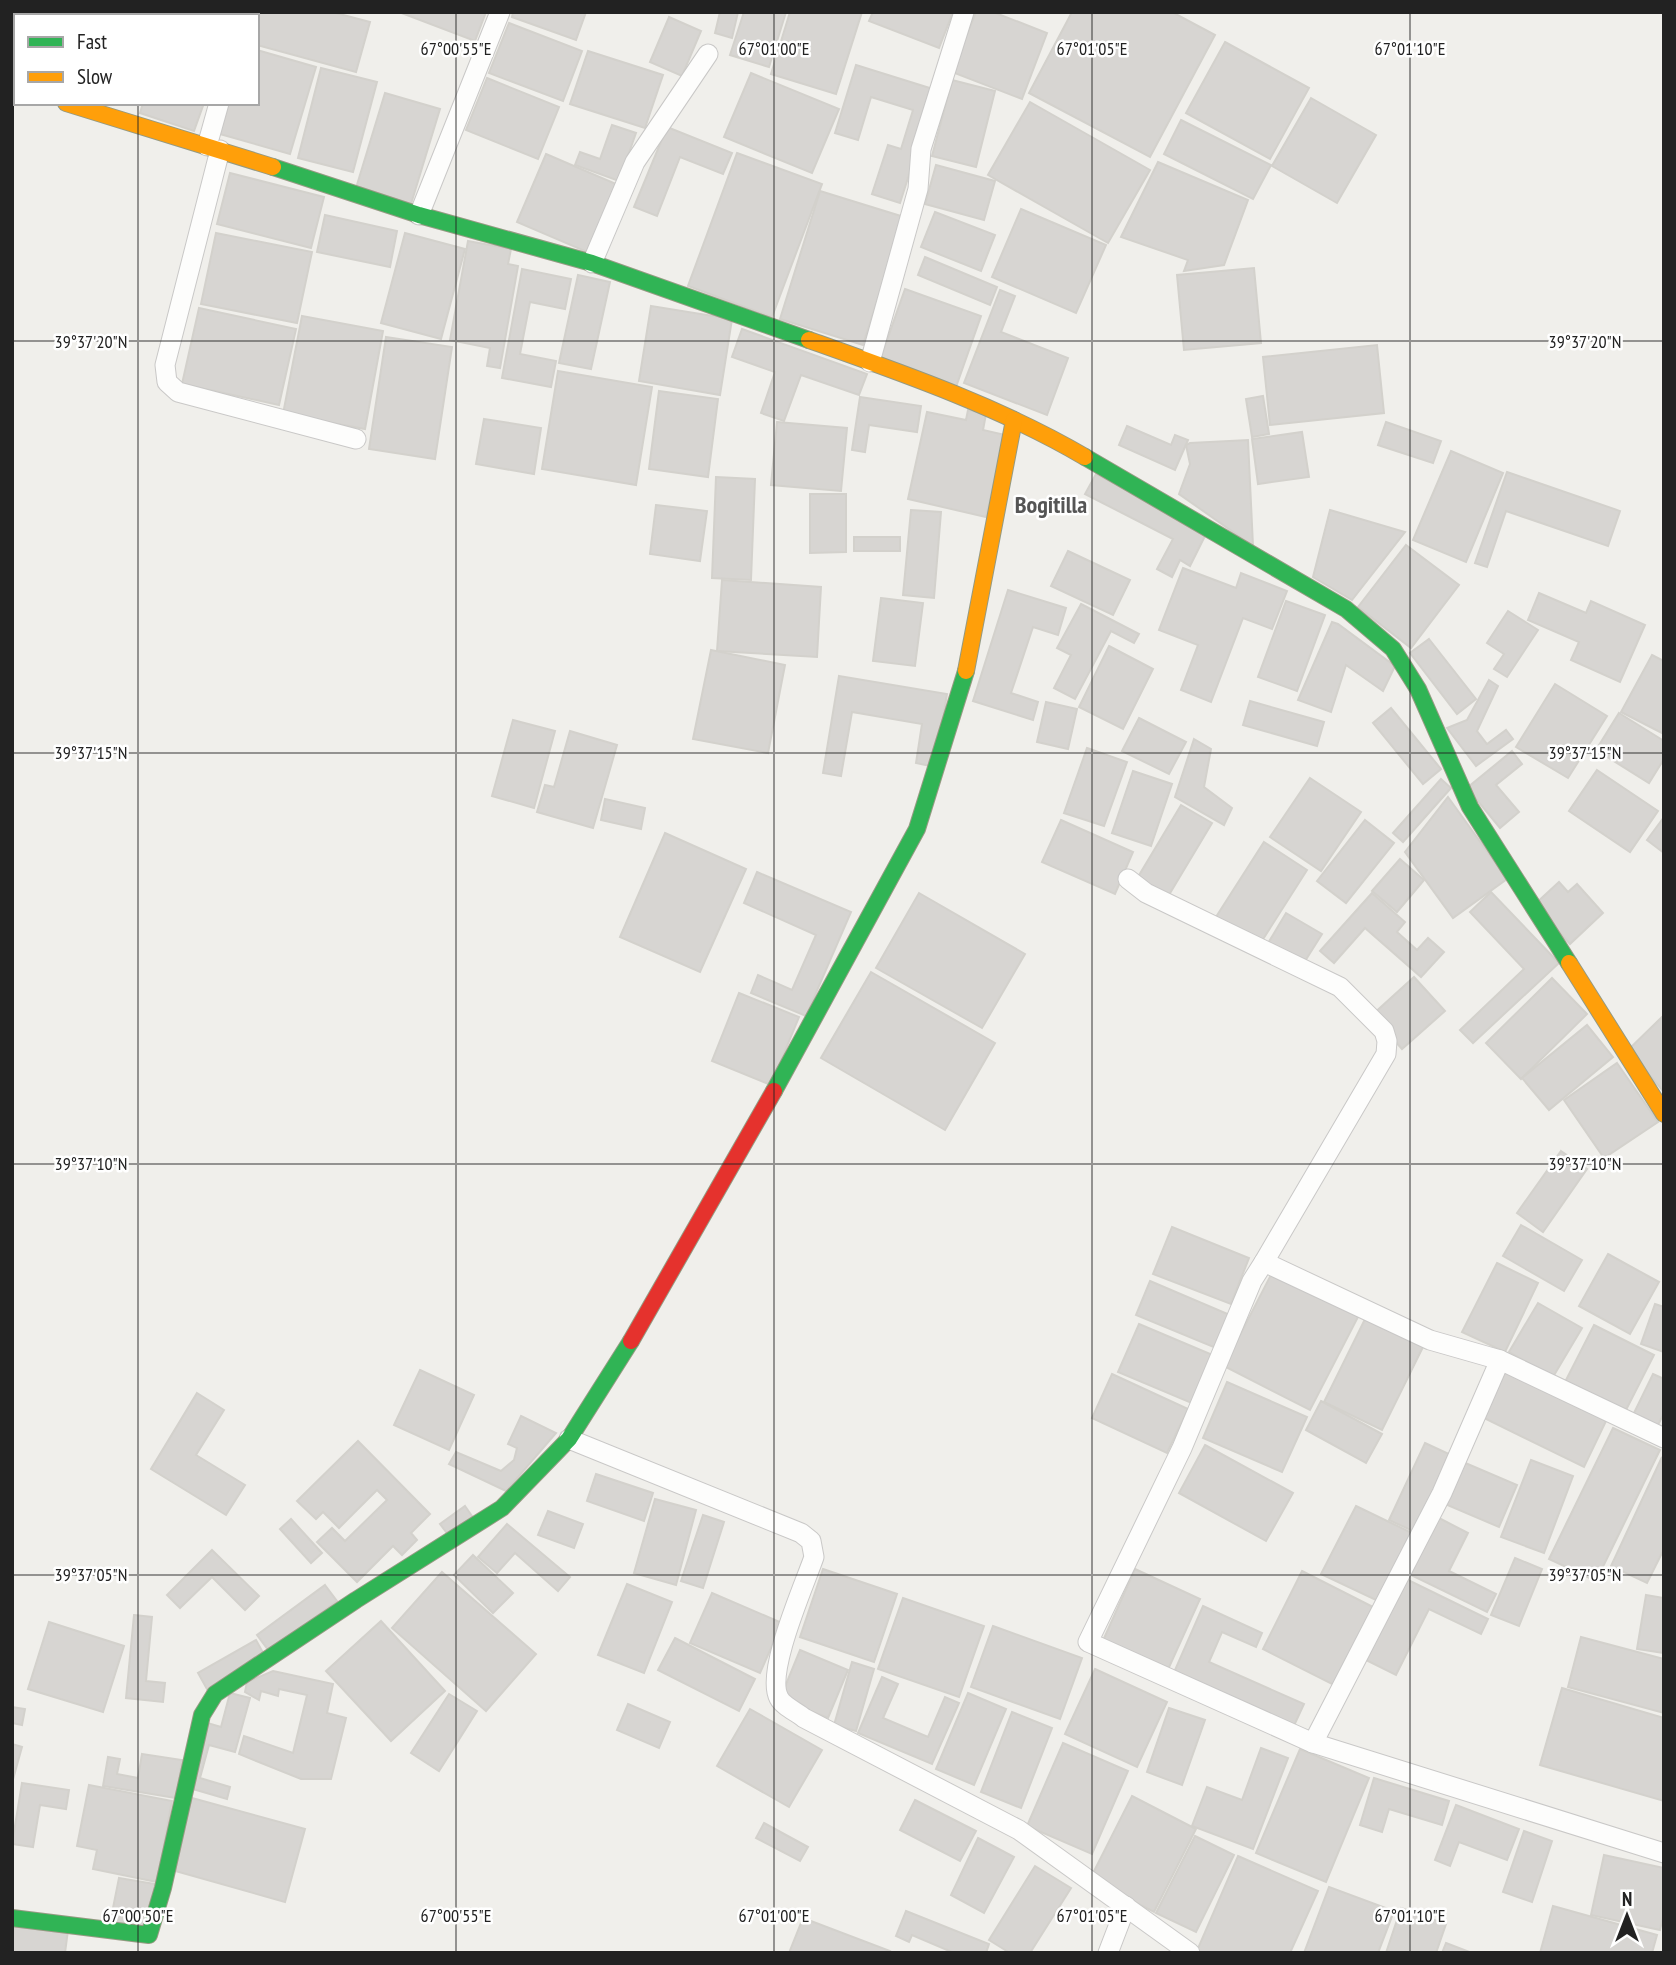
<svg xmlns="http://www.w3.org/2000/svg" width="1676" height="1965" font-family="'PT Sans Narrow',sans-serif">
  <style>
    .building { fill: #d7d5d2; stroke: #d3d1cc; stroke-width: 2 }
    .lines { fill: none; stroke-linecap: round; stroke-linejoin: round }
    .street-casing { stroke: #c9c8c7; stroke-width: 21 }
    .fast-casing { stroke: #959a82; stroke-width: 18 }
    .slow-casing { stroke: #959a82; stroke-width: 18 }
    .jam-casing { stroke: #959a82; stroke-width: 18 }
    .street { stroke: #fdfdfc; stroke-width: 19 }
    .fast { stroke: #30b455; stroke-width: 16 }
    .slow { stroke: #ff9f0a; stroke-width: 16 }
    .jam { stroke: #e5322d; stroke-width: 16 }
    .ticks { fill: none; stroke: #222; stroke-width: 2; stroke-opacity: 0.45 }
    .labels { text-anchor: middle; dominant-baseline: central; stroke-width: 5; stroke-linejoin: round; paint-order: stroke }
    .quarter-label { font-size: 24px; font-weight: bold; fill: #555; stroke: #fff }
    .ticks-label { font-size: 18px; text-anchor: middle; fill: #222; stroke: #fff; stroke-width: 5; stroke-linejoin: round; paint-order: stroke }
  </style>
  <rect width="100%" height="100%" fill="#f0efeb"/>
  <g class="building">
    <path d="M259,12H332L370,22L356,72L257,45Z"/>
    <path d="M399,12H486L475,41Z"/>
    <path d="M513,12H586L576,40L512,17Z"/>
    <path d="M720,12H738L732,38L715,33Z"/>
    <path d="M744,12H786L769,67L730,55Z"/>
    <path d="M790,12H862L836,94L771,74Z"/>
    <path d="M873,12H953L939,48L869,21Z"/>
    <path d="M976,12H993L1047,33L1022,99L952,72Z"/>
    <path d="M1072,12H1172L1215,35L1150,157L1029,93Z"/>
    <path d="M669,17L701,31L682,76L650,62Z"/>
    <path d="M509,23L582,51L563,101L489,73Z"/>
    <path d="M1225,42L1309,88L1270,159L1186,113Z"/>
    <path d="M257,50L316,67L290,154L220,134L229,103H257Z"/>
    <path d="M588,51L663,75L645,128L570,104Z"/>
    <path d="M856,65L936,90L900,203L872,194L888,145L901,149L913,110L871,97L858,140L835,133Z"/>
    <path d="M321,68L377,82L353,172L298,158Z"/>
    <path d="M751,73L839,109L812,173L724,137Z"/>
    <path d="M487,78L559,107L538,159L466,130Z"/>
    <path d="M952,80L995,91L976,167L932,156Z"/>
    <path d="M385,93L440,109L411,204L356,188Z"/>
    <path d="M1311,98L1376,135L1337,203L1272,166Z"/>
    <path d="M1030,102L1150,170L1108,243L988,175Z"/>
    <path d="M143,103H204L194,131L140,113Z"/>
    <path d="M1181,120L1271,165L1253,199L1164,154Z"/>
    <path d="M612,125L636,133L619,181L575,165L580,152L600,159Z"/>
    <path d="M667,127L732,153L723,174L680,157L657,216L634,207Z"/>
    <path d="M737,153L822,184L772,317L688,286Z"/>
    <path d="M546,154L616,184L587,252L517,222Z"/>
    <path d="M1158,162L1248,200L1224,265L1184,271L1188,260L1121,237Z"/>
    <path d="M936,165L995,181L984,220L925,204Z"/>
    <path d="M230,173L324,197L311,248L217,224Z"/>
    <path d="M820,191L904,217L863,345L780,319Z"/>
    <path d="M1021,209L1106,245L1076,313L992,277Z"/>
    <path d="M935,212L995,235L981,271L921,247Z"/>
    <path d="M325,215L397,231L390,267L317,252Z"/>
    <path d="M216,233L312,252L297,323L201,304Z"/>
    <path d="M405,233L465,249L441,339L381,323Z"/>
    <path d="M468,241L511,249L508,264L518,266L500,368L487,366L490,348L450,340Z"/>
    <path d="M925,257L997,287L990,305L918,275Z"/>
    <path d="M1254,268L1261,343L1184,350L1177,275Z"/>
    <path d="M522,269L571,279L565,309L530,302L520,354L556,361L551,387L502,378Z"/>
    <path d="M578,275L610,282L591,369L559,363Z"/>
    <path d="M905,289L981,316L956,387L880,360Z"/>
    <path d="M1000,290L1015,296L1001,332L1068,358L1047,415L964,383Z"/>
    <path d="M651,306L732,319L720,395L639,381Z"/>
    <path d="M199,308L296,329L279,405L182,384Z"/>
    <path d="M302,316L383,331L365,429L283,414Z"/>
    <path d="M742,329L867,374L859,395L801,375L784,421L761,413L775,372L732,357Z"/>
    <path d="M386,337L452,347L435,459L369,449Z"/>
    <path d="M1377,345L1384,413L1270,425L1263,357Z"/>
    <path d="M558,371L652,387L636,485L542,469Z"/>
    <path d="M659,391L718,399L708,477L649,469Z"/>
    <path d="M1263,396L1269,434L1252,437L1246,399Z"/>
    <path d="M860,397L921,406L917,432L869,425L865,452L852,450Z"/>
    <path d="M968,410L986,414L983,430L1005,435L986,517L908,499L927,412L966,420Z"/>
    <path d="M484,419L541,428L534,474L476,464Z"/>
    <path d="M777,422L847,428L841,491L771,485Z"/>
    <path d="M1386,422L1441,441L1433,463L1378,445Z"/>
    <path d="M1127,426L1171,445L1175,435L1188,440L1175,470L1119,445Z"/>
    <path d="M1302,432L1309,477L1258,484L1252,439Z"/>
    <path d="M1248,440L1253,546L1179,494L1190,464L1186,445L1190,443Z"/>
    <path d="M1451,451L1503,473L1466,562L1413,540Z"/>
    <path d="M1507,472L1620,511L1608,546L1506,511L1487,567L1475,563Z"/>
    <path d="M1096,474L1207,532L1190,566L1180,560L1172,577L1157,569L1173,539L1085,494Z"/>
    <path d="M716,477L755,479L751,580L712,578Z"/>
    <path d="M810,494H846V552L810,553Z"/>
    <path d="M656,505L707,511L700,561L650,554Z"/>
    <path d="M911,510L941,512L934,598L903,595Z"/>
    <path d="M1330,510L1405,532L1352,600L1313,577Z"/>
    <rect x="854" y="537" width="46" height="14"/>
    <path d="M1406,545L1459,585L1411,648L1358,607Z"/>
    <path d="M1068,551L1130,580L1113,615L1051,586Z"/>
    <path d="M1183,568L1236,588L1241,573L1287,591L1272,629L1243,618L1211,702L1181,690L1198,645L1159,630Z"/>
    <path d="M722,580L821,587L817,657L717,651Z"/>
    <path d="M1008,590L1066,608L1058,635L1033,627L1011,693L1038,702L1033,720L973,701Z"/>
    <path d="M1539,593L1586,613L1591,601L1645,625L1620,682L1571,660L1579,642L1528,620Z"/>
    <path d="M881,598L923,603L915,666L873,661Z"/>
    <path d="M1286,601L1325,615L1297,691L1258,677Z"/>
    <path d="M1081,604L1139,634L1134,643L1111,631L1075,699L1054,688L1071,655L1057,648Z"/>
    <path d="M1508,611L1538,630L1507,677L1494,669L1504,654L1487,643Z"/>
    <path d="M1332,622L1338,624L1395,666L1383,691L1346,665L1331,712L1298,700Z"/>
    <path d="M1429,639L1476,699L1457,714L1410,653Z"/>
    <path d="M1109,646L1153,669L1123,729L1079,707Z"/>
    <path d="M711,650L785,665L768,753L693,739Z"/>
    <path d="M1652,655L1664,661V734L1621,712Z"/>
    <path d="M839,676L947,694L935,767L916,763L922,724L852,712L841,776L823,773Z"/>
    <path d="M1489,680L1498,686L1477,731L1487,744L1506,730L1513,739L1476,766L1447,728L1467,720Z"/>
    <path d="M1555,684L1607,716L1568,778L1516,747Z"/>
    <path d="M1250,701L1324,722L1317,746L1243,725Z"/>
    <path d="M1046,702L1077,709L1068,749L1037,742Z"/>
    <path d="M1391,708L1441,769L1423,784L1373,723Z"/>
    <path d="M1619,713L1664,741V759L1649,783L1596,750Z"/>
    <path d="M1139,718L1186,742L1169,774L1122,751Z"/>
    <path d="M513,720L555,731L534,808L492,796Z"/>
    <path d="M570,731L617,745L593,828L537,812L545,785L554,787Z"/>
    <path d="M1194,739L1211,749L1204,787L1232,808L1224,825L1175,797Z"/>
    <path d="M1087,748L1127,762L1104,826L1064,813Z"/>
    <path d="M1512,751L1522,764L1496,785L1519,812L1500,828L1467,788Z"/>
    <path d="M1597,770L1658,811L1630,852L1569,811Z"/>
    <path d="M1133,771L1172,784L1151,846L1112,833Z"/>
    <path d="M1310,778L1361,812L1321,871L1270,837Z"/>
    <path d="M1441,779L1451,788L1403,842L1393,833Z"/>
    <path d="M1448,797L1507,879L1453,918L1405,852Z"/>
    <path d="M605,799L645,808L641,829L601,820Z"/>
    <path d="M1181,805L1212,823L1166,900L1135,882Z"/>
    <path d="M1664,817V853L1647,840Z"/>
    <path d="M1061,820L1133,852L1115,894L1042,862Z"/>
    <path d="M1365,820L1394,843L1346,903L1317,881Z"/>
    <path d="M665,833L746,869L700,972L620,937Z"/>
    <path d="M1264,842L1307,870L1260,944L1216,917Z"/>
    <path d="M1400,859L1424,880L1397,912L1372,891Z"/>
    <path d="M757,872L851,912L806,1016L751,993L758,975L792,990L816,935L744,903Z"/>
    <path d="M1559,882L1568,892L1577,884L1603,913L1570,944L1534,905Z"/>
    <path d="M1491,892L1559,963L1473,1043L1460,1030L1524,969L1470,912Z"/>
    <path d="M919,893L1025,954L982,1028L876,968Z"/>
    <path d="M1372,893L1405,922L1397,932L1417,950L1428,938L1444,952L1421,977L1365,928L1334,963L1320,951Z"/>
    <path d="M1286,913L1322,934L1302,966L1267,945Z"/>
    <path d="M871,972L995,1043L945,1130L821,1058Z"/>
    <path d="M1414,977L1445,1011L1402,1049L1372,1015Z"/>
    <path d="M1552,978L1587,1014L1521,1079L1486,1043Z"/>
    <path d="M739,993L799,1017L771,1085L712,1061Z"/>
    <path d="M1664,1015V1092L1628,1050Z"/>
    <path d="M1587,1025L1613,1057L1549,1110L1522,1078Z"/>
    <path d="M1617,1063L1658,1122L1604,1158L1564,1100Z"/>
    <path d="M1561,1151L1587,1169L1543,1232L1517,1213Z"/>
    <path d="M1521,1225L1582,1260L1564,1291L1503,1256Z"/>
    <path d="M1172,1227L1249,1258L1231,1304L1153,1274Z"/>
    <path d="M1608,1254L1659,1282L1630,1334L1579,1306Z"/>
    <path d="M1497,1263L1538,1283L1505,1352L1462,1332Z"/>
    <path d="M1273,1271L1359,1315L1310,1410L1224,1366Z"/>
    <path d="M1150,1281L1230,1315L1216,1348L1136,1315Z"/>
    <path d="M1538,1303L1582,1328L1553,1377L1509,1352Z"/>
    <path d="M1655,1304L1664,1307V1352L1641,1344Z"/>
    <path d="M1367,1315L1425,1343L1382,1430L1324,1402Z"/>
    <path d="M1139,1324L1215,1356L1194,1404L1118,1372Z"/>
    <path d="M1594,1325L1654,1355L1625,1412L1565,1382Z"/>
    <path d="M1504,1368L1607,1419L1584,1467L1480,1416Z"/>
    <path d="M420,1370L474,1395L449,1450L394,1425Z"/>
    <path d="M1112,1374L1188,1409L1167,1453L1092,1418Z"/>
    <path d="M1653,1374L1664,1379V1413L1656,1429L1632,1417Z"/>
    <path d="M1227,1382L1307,1417L1282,1472L1203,1438Z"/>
    <path d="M197,1393L224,1410L196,1455L245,1485L226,1515L151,1469Z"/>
    <path d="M1321,1401L1382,1434L1366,1463L1306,1430Z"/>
    <path d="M521,1416L556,1433L506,1491L449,1464L456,1452L501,1471L514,1460L517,1448L508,1444Z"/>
    <path d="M1613,1428L1660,1450L1596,1581L1549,1559Z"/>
    <path d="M358,1441L430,1514L411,1533L417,1540L402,1555L393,1546L357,1582L317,1542L332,1528L345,1541L387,1500L377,1490L339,1528L323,1512L316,1519L297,1501Z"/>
    <path d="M1425,1443L1451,1455L1415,1532L1389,1520Z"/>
    <path d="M1205,1445L1293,1493L1266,1541L1179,1493Z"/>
    <path d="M1662,1457L1664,1549L1647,1583L1611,1566Z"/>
    <path d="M1531,1460L1573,1476L1544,1553L1501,1537Z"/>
    <path d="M1463,1462L1517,1485L1499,1527L1445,1504Z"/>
    <path d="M596,1474L653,1493L644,1521L587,1501Z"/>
    <path d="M655,1499L696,1510L676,1585L634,1573Z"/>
    <path d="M465,1506L474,1519L449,1536L440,1524Z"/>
    <path d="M1356,1506L1412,1533L1378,1601L1321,1574Z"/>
    <path d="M548,1511L583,1524L574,1548L538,1535Z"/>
    <path d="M703,1515L724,1522L703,1588L681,1581Z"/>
    <path d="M1437,1517L1468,1533L1449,1571L1496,1594L1487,1612L1409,1574Z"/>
    <path d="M291,1519L322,1553L311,1563L280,1529Z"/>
    <path d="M507,1524L570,1577L558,1591L515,1553L497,1573L478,1557Z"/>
    <path d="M212,1550L259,1596L245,1610L212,1577L180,1608L167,1595Z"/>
    <path d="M473,1555L513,1593L493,1613L454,1575Z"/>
    <path d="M1515,1558L1542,1569L1519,1626L1491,1615Z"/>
    <path d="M823,1569L897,1594L874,1662L800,1637Z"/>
    <path d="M1135,1569L1200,1599L1166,1674L1101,1645Z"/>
    <path d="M1302,1571L1373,1607L1334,1685L1263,1649Z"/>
    <path d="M442,1572L536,1654L486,1711L392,1628Z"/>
    <path d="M1406,1579L1488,1619L1481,1634L1429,1609L1396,1675L1366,1660Z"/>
    <path d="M627,1584L672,1602L644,1673L598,1655Z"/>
    <path d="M325,1585L337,1601L269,1651L257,1635Z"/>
    <path d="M712,1593L782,1623L760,1673L690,1643Z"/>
    <path d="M1646,1595L1664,1598V1653L1637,1649Z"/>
    <path d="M903,1598L984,1626L959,1697L878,1669Z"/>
    <path d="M1203,1606L1262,1633L1256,1647L1222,1632L1209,1662L1304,1704L1292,1730L1172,1677Z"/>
    <path d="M134,1615L152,1617L146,1681L165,1683L163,1702L126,1698Z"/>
    <path d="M381,1621L445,1691L391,1741L326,1671Z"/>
    <path d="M49,1622L124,1646L103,1712L28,1689Z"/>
    <path d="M993,1626L1082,1658L1060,1719L971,1687Z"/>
    <path d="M1581,1637L1664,1659V1713L1568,1687Z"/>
    <path d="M675,1638L755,1679L739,1711L658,1670Z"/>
    <path d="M256,1640L266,1658L208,1691L198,1673Z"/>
    <path d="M800,1650L848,1670L828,1718L780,1699Z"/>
    <path d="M852,1662L874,1669L856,1731L834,1725Z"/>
    <path d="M1095,1669L1167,1702L1137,1767L1065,1734Z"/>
    <path d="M273,1671L333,1684L327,1713L346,1718L331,1779H301L239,1754L244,1736L293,1753L307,1695L279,1689L278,1696L261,1691L259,1700L245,1692L247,1682Z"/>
    <path d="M882,1677L898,1684L883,1718L928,1737L945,1697L959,1703L932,1764L858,1733Z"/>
    <path d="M1562,1688L1664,1718V1801L1540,1765Z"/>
    <path d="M230,1693L250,1698L235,1752L209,1745L200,1778L230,1787L227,1799L186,1787L204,1722L221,1727Z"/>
    <path d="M968,1693L1006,1709L974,1785L936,1769Z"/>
    <path d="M449,1694L477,1711L439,1771L411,1753Z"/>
    <path d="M628,1704L670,1722L659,1748L617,1730Z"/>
    <path d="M12,1707L25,1709L22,1725L12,1723Z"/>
    <path d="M1169,1708L1205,1720L1182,1785L1147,1772Z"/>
    <path d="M750,1709L822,1750L789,1807L717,1766Z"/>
    <path d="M1012,1712L1052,1728L1021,1808L981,1792Z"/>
    <path d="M1063,1743L1128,1771L1092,1854L1027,1826Z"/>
    <path d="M12,1744L22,1747L12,1783Z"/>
    <path d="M1261,1748L1288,1758L1253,1849L1192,1826L1207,1787L1242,1800Z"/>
    <path d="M1300,1749L1369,1778L1326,1882L1256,1853Z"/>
    <path d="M142,1754L182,1760L176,1798L103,1786L108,1757L120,1759L117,1774L138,1778Z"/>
    <path d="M1374,1778L1449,1801L1442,1825L1389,1809L1382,1832L1360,1825Z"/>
    <path d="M22,1783L69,1790L66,1809L40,1805L33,1847L12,1844Z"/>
    <path d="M89,1785L172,1801L157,1882L93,1869L97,1850L77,1846Z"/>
    <path d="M1132,1796L1196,1829L1154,1912L1090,1879Z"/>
    <path d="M192,1798L305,1829L285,1902L172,1870Z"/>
    <path d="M915,1800L976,1831L960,1861L900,1830Z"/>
    <path d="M1456,1805L1519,1829L1507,1860L1459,1842L1450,1866L1435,1860Z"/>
    <path d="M764,1823L808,1847L800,1861L756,1838Z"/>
    <path d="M1524,1831L1552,1841L1532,1902L1503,1892Z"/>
    <path d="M1195,1836L1234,1855L1196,1932L1156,1913Z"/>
    <path d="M978,1838L1014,1857L984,1913L951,1895Z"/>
    <path d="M1604,1855L1664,1868V1913L1660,1930L1591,1915Z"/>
    <path d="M1238,1856L1318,1891L1290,1953H1196Z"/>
    <path d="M1035,1866L1071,1888L1030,1953H1010L989,1940Z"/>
    <path d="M119,1878L155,1884L147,1930L110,1923Z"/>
    <path d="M1329,1887L1394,1911L1378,1953H1304Z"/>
    <path d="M1553,1906L1657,1935L1652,1953H1540Z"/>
    <path d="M1401,1908L1446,1924L1436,1953H1386Z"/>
    <path d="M906,1911L989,1944L986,1953H954L912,1935L909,1942L896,1936Z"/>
    <path d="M803,1918L890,1951L889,1953H789Z"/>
    <path d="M14,1922L68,1930L65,1953H12Z"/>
    <path d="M1446,1943L1472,1953H1442Z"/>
  </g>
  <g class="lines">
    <g class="street-casing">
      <g id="street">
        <path d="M244,16L245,12"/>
        <path d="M12,87L16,88"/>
        <path d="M207,146L219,103"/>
        <path d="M220,150L165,365L167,382L178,392L356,439"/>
        <path d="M419,215L500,12"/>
        <path d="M592,263L635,162L708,54"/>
        <path d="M870,362L918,189L921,149L964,12"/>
        <path d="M1128,879L1146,893L1340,987L1384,1031L1387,1041L1386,1054L1264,1262"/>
        <path d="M1664,1438L1500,1360L1430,1340L1264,1262L1252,1281L1182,1448L1088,1642L1313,1743L1664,1853"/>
        <path d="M569,1439L801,1533L811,1541L814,1557C804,1586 765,1673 779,1698C783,1706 797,1712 804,1718L1019,1830L1190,1953"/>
        <path d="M1313,1743L1442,1493L1500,1360"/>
        <path d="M1108,1953L1126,1906"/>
      </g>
    </g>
    <g class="fast-casing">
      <g id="fast">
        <path d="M273,167L419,215L592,263L809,340"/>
        <path d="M1085,457L1346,609L1393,649L1418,689L1470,807L1569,963"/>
        <path d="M774,1091L917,829L966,671"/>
        <path d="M12,1918L149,1935L163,1888L202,1715L215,1694L356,1600L502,1508L569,1439L631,1341"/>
      </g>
    </g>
    <g class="slow-casing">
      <g id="slow">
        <path d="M66,103L273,167"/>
        <path d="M809,340C902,373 1000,407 1085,457"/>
        <path d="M966,671L1014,420"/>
        <path d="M1569,963L1664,1114"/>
      </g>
    </g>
    <g class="jam-casing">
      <path id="jam" d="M631,1341L774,1091"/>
    </g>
    <use href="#street" class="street"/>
    <use href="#fast" class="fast"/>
    <use href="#slow" class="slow"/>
    <use href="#jam" class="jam"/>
  </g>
  <path class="ticks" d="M138,12V16M456,12V1953M774,12V1953M1092,12V1953M1410,12V1953M138,103V1953M12,341H1664M12,753H1664M12,1164H1664M12,1575H1664"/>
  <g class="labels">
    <g class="quarter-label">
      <text x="1051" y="504">Bogitilla</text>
    </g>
  </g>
  <g class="ticks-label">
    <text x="456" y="55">67°00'55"E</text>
    <text x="774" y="55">67°01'00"E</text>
    <text x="1092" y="55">67°01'05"E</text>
    <text x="1410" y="55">67°01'10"E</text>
    <text x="91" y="348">39°37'20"N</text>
    <text x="1585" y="348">39°37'20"N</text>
    <text x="91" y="759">39°37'15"N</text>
    <text x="1585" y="759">39°37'15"N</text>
    <text x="91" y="1170">39°37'10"N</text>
    <text x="1585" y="1170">39°37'10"N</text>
    <text x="91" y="1581">39°37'05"N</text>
    <text x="1585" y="1581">39°37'05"N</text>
    <text x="138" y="1922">67°00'50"E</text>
    <text x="456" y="1922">67°00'55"E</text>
    <text x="774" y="1922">67°01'00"E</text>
    <text x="1092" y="1922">67°01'05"E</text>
    <text x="1410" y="1922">67°01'10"E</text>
  </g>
  <rect width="1676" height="1965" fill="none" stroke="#222222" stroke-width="28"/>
  <rect x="14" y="14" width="245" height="91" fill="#ffffff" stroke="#a7a7a7" stroke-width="2"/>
  <rect x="28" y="37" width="35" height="10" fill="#30b455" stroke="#a7a7a7" stroke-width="2"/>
  <text x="77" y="49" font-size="21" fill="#222222">Fast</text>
  <rect x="28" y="72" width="35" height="10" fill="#ff9f0a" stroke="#a7a7a7" stroke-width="2"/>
  <text x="77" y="84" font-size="21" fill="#222222">Slow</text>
  <g transform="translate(1627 1916)" stroke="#ffffff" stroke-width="5" paint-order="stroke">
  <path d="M0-5L12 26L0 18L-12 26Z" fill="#222222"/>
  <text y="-10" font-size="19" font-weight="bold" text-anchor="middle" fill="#222222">N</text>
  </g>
</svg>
